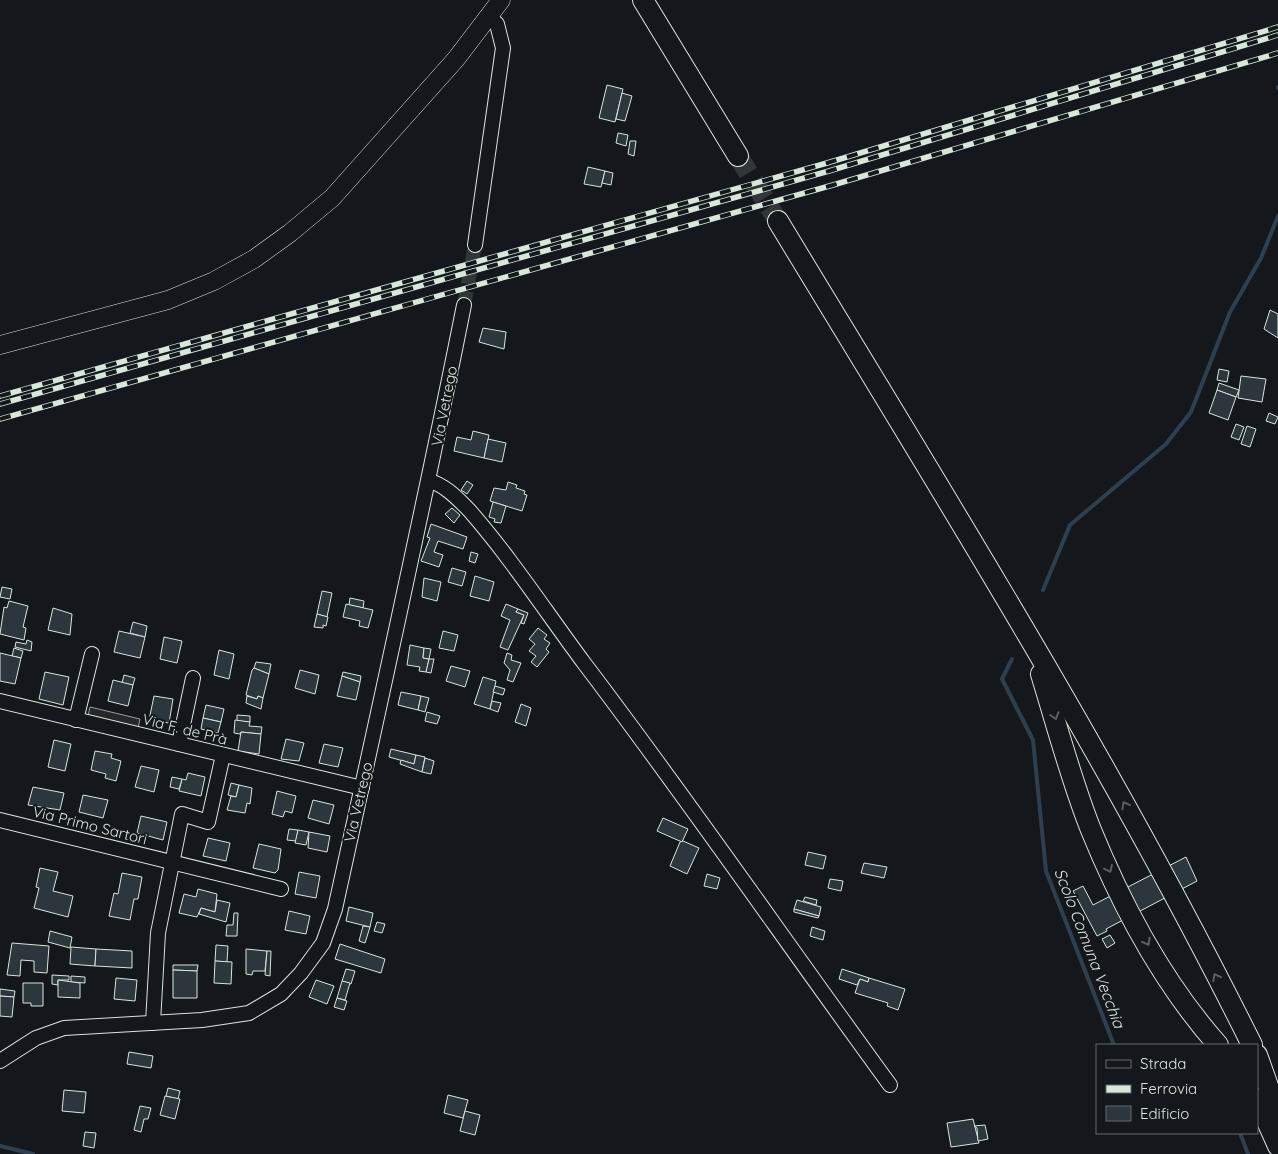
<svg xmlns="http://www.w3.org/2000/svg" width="1278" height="1154" font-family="Quicksand,sans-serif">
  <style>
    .parking { fill: #24282b; stroke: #939e99 }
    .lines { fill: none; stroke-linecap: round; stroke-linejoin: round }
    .stream { stroke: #2f3f4d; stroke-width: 4 }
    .building { fill: #2c363c; stroke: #d8e6dc }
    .minor-tunnel { stroke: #313739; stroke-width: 14; stroke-dasharray: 14 7; stroke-linecap: butt }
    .highway-tunnel { stroke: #313739; stroke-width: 20; stroke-dasharray: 20 10; stroke-linecap: butt }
    .minor-casing { stroke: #d8e6dc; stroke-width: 16 }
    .major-casing { stroke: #d8e6dc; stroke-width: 19 }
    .highway-casing { stroke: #d8e6dc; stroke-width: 22 }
    .minor { stroke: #14181c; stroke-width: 14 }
    .major { stroke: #14181c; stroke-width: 18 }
    .highway { stroke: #14181c; stroke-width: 20 }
    .rail-casing { stroke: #d8e6dc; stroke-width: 5.5 }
    .rail { stroke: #14181c; stroke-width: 4; stroke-dasharray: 11; stroke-linecap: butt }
    .oneway { stroke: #59605f }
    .labels { text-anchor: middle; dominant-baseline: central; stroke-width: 4; stroke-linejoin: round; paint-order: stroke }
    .street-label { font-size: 15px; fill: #d8e6dc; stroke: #14181c }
    .water-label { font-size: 16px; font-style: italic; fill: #d8e6dc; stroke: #14181c }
  </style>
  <rect width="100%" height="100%" fill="#14181c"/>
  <path class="parking" d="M90,707L140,719L138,728L88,716Z"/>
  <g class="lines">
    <g class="stream">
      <path d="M1278,87V88"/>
      <path d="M1043,590L1070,525L1166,444L1191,412L1230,312L1261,258L1278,216"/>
      <path d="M1012,659L1002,679L1033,740L1046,871L1114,1045"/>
      <path d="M1240,1133L1248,1154"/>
      <path d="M0,1146L33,1154"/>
    </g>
  </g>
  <g class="building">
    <path d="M607,85L623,89L615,122L599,118Z"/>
    <path d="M622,93L632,96L625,121L616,119Z"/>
    <path d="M618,133L628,135L626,146L616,143Z"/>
    <path d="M630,141H636L634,156L628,154Z"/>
    <path d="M588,167L605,171L601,187L584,184Z"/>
    <path d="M605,171L613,173L611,185L602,183Z"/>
    <path d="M1270,310L1278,314V338L1264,329Z"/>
    <path d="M483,328L506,332L504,349L479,342Z"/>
    <path d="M1219,369L1229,371L1227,382L1217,380Z"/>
    <path d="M1241,376L1266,379L1262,402L1238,398Z"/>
    <path d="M1219,383L1239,390L1236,397L1217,390Z"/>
    <path d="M1217,390L1236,397L1228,420L1209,413Z"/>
    <path d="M1269,413L1278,417L1275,424L1266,421Z"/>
    <path d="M1236,424L1244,427L1239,440L1231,437Z"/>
    <path d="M1247,426L1256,429L1250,447L1241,444Z"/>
    <path d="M473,431L489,435L484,458L454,451L457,437L471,440Z"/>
    <path d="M488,439L506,443L502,462L484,458Z"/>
    <path d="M467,481L473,485L467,494L461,490Z"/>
    <path d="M508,482L517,485L516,488L525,491L524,494L527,495L522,511L490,501L494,488L506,490Z"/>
    <path d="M493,502L506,506L501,523L494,522L495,519L489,517Z"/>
    <path d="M452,508L460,515L454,523L445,514Z"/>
    <path d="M431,524L467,537L463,549L438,541L434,552L443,555L439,567L421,561L430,538L427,537Z"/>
    <path d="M471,552L478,554L475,563L469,561Z"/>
    <path d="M452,568L466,572L462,586L448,582Z"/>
    <path d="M475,576L494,582L489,601L470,596Z"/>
    <path d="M424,578L441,582L437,601L422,597Z"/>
    <path d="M2,587L12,589L10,599L0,597Z"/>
    <path d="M322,591L332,593L327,617L317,614Z"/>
    <path d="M350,598L364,601L363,608L349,605Z"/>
    <path d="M9,601L28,606L23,627L26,628L24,640L0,634L4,607L7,608Z"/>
    <path d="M346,604L373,610L368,628L359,626L360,621L343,617Z"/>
    <path d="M506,604L518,609L516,612L524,615L508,650L500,647L510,620L501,616Z"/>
    <path d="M53,608L72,614L70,635L48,630Z"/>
    <path d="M518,609L528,613L524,624L521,623L524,615L516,612Z"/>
    <path d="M317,614L328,617L326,626L323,625V628L314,627Z"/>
    <path d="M133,622L147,626L145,637L130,633Z"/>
    <path d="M538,628L547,635L544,639L550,643L546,649L549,652L537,667L531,662L536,656L529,651L535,644L529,639Z"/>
    <path d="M119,631L145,637L140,658L114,652Z"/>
    <path d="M443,631L458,635L454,651L439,648Z"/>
    <path d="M164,637L182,641L177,663L160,659Z"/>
    <path d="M27,640L32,642L31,651L15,647L16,642L26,644Z"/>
    <path d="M410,645L424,648L423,658L429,659L426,672L419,671L420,667L407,665Z"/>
    <path d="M14,648L23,651L21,658L12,656Z"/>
    <path d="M424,648L431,649L429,659L423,658Z"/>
    <path d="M219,650L234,654L229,679L214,675Z"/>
    <path d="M0,653L21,658L15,684L0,681Z"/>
    <path d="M507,653L512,655L511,660L521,663L513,682L507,680L510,670L504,663Z"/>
    <path d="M429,659H434L431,673L426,672Z"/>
    <path d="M256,662L271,664L269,674L254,668Z"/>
    <path d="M451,666L470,671L465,687L446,681Z"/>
    <path d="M254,668L269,674L263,698L258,696L257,699L246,695L252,670Z"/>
    <path d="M300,670L319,675L315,694L295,688Z"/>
    <path d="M45,672L69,677L63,705L39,699Z"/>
    <path d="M343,672L361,676L360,682L342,676Z"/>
    <path d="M124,675L135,678L133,685L122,683Z"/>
    <path d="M342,676L360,682L356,700L337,696Z"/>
    <path d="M483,677L496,681L490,709L474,704Z"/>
    <path d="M113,680L133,685L128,706L108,701Z"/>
    <path d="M495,686L505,689L503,695L493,692Z"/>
    <path d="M401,692L421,696L418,710L398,705Z"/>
    <path d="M154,696L173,699L169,723L149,720Z"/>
    <path d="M247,696L257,699L258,696L263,698L261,709L246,703Z"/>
    <path d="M421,696L429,698L425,712L418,710Z"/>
    <path d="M492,701L501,703L498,712L490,709Z"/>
    <path d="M521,704L531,708L526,726L515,722Z"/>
    <path d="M206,705L224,709L221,722L203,718Z"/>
    <path d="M427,712L440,716L437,724L425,721Z"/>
    <path d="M237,715L250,716V722L237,721Z"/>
    <path d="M203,718L221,722L218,733L201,729Z"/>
    <path d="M235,720L250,722L249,726L262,727L261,734L241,732L240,734L234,733Z"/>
    <path d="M241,732L261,734L259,754L238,751Z"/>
    <path d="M286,739L304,743L299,761L281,759Z"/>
    <path d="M54,740L71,744L65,771L48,767Z"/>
    <path d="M324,744L343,748L338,767L319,763Z"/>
    <path d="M391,749L416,755L414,764L389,757Z"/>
    <path d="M95,751L112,754L111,758L121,761L116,781L105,778L106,774L91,770Z"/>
    <path d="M416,755L425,757L422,772L400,764L401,760L414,764Z"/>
    <path d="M425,758L434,761L431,774L422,772Z"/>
    <path d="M141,766L159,770L154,792L135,787Z"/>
    <path d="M188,773L205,777L201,796L179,791L182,779L186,780Z"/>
    <path d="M172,777L182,779L179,789L170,787Z"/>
    <path d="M231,783L239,785L236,797L228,795Z"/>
    <path d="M239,785L252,788L250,804L247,803L245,813L227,810L231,796L236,797Z"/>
    <path d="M33,787L64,793L60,810L28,805Z"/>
    <path d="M277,791L296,796L292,813L285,811L283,817L272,814Z"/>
    <path d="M83,795L108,800L103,818L79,812Z"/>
    <path d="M313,800L334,805L329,824L308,818Z"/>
    <path d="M141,816L167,822L163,840L137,833Z"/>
    <path d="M663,818L688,829L682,842L657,831Z"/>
    <path d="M289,829L298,830L296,841L287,840Z"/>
    <path d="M298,830L309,832L306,845L295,843Z"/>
    <path d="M309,832L330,836L327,852L308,848Z"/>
    <path d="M208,838L230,843L226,861L203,856Z"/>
    <path d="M683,841L699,848L687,874L670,866L680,842Z"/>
    <path d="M259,844L281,849L278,870L275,873L253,868Z"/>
    <path d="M808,852L826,856L823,869L805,865Z"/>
    <path d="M1186,857L1197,881L1106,929L1107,931L1097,936L1073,891L1083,886L1093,905Z"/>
    <path d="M864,863L887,867L884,878L861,873Z"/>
    <path d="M40,868L58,872L53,891L73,896L68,917L34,908L39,888L36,887Z"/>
    <path d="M299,872L320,876L316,898L295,894Z"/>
    <path d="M122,873L142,877L138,899H134L130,920L109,916L114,893L118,894Z"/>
    <path d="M707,874L720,878L717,889L704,886Z"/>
    <path d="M830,879L843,881L841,891L828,888Z"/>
    <path d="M198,889L217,894L215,912L201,908L197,917L179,913L184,894L196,897Z"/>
    <path d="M805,897L817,900L816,905L803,901Z"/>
    <path d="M217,900L230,903L226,922L199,914L201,908L215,912Z"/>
    <path d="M797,900L821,907L819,916L794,909Z"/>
    <path d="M349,907L373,913L370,927L346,921Z"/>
    <path d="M794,909L819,916L818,918L794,912Z"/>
    <path d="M289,911L310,916L306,934L285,930Z"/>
    <path d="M234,913H238L237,936H226L227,925H233Z"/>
    <path d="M377,922L385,924L382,933L374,931Z"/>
    <path d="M363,926L370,927L365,943L359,941Z"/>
    <path d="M812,927L825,931L823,940L810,936Z"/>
    <path d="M50,931L72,937L70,948L48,942Z"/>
    <path d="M1110,935L1115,943L1107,948L1102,939Z"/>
    <path d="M12,943L49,946L47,973L34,972V961L21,960L20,976L7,975Z"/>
    <path d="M340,944L385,959L381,973L335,959Z"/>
    <path d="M216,945L228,946L227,962L215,961Z"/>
    <path d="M71,947L96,949L95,966L70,964Z"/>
    <path d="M96,949L132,951V968L95,966Z"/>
    <path d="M246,949L267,951L265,971H253L252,975L246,974Z"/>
    <path d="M267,951H271L270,976L265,975Z"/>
    <path d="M215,961L232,962L231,984L214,983Z"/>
    <path d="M173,965H198L197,971L173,970Z"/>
    <path d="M346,969L355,971L351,984L342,981Z"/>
    <path d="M842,969L869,978L868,982L860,979L857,985L839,979Z"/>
    <path d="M173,970L197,971V998H173Z"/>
    <path d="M52,975L69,976V980H58V985L52,984Z"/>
    <path d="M71,976L85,977V983L71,982Z"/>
    <path d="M116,978L137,980L135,1001L114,999Z"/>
    <path d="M869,978L905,989L898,1010L887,1006L888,1003L855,993L860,979L868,982Z"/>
    <path d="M58,980L80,983V998L58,997Z"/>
    <path d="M316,980L334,986L327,1004L309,997Z"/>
    <path d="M342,981L350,983L345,1000L337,998Z"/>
    <path d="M23,983H43V1006H31V1003H23Z"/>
    <path d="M0,989L15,991L14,997L0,996Z"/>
    <path d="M0,996L14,997L12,1017L0,1016Z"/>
    <path d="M337,998L347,1001L344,1010L334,1007Z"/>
    <path d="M129,1052L153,1056L151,1068L127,1064Z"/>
    <path d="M168,1088L180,1091L178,1099L166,1096Z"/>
    <path d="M64,1090L86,1092L84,1113L62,1111Z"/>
    <path d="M448,1095L468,1100L463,1118L444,1113Z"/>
    <path d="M165,1096L180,1099L175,1119L160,1115Z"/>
    <path d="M140,1106L151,1108L148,1119H144L141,1132L134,1130Z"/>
    <path d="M465,1111L480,1115L475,1135L460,1131Z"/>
    <path d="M973,1119L979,1143L951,1147L947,1123Z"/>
    <path d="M985,1125L988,1139L978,1141L977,1128L974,1126Z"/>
    <path d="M85,1132L96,1133L94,1148L83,1146Z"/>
  </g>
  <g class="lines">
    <path class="minor-tunnel" d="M464,305L475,245"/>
    <path class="highway-tunnel" d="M738,156L778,221"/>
    <g class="minor-casing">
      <g id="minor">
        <path d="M475,245L503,48L497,24L490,17"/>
        <path d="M429,481C444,484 458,499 469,510C511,558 546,612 584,663C689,801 787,944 890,1085"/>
        <path d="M0,701L362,788"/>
        <path d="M76,720L92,654"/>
        <path d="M179,744L193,678"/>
        <path d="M0,820L281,889"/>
        <path d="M153,1023L158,933L182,814L208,822L223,755"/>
        <path d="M0,1061L36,1038L64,1028L202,1020L249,1013L281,994L301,973L323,943L335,909C379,708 424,507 464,305"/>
      </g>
    </g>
    <g class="major-casing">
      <path id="major" d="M0,345L168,300L214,281L254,259L290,233L332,198L456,59L501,0"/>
    </g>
    <g class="highway-casing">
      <g id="highway">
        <path d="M643,0L738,156"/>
        <path d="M778,221C942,492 1111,761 1252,1045"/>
        <path d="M1041,674C1057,726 1071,780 1091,830C1122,906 1163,983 1218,1045"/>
        <path d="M1257,1055L1278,1114"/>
        <path d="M1257,1099L1278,1146"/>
      </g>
    </g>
    <use href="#minor" class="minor"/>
    <use href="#major" class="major"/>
    <use href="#highway" class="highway"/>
    <g class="rail-casing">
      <g id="rail">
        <path d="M0,396L827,163L1278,27"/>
        <path d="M0,404L829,171L1278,35"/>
        <path d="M0,419L833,185L1278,53"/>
      </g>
    </g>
    <use href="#rail" class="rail"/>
  </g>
  <defs><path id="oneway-chevron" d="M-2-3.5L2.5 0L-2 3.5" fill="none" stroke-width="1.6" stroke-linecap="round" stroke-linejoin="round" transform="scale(1.25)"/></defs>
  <g class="oneway">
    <use href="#oneway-chevron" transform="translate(1055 716) rotate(72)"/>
    <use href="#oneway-chevron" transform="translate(1125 805) rotate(-119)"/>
    <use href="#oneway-chevron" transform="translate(1109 869) rotate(65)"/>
    <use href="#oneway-chevron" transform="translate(1147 942) rotate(61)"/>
    <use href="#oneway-chevron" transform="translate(1216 977) rotate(-118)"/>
  </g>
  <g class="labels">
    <g class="street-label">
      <text transform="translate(444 406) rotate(-79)">Via Vetrego</text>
      <text transform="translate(185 729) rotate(14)">Via F. de Prà</text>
      <text transform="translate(358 802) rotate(-77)">Via Vetrego</text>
      <text transform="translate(90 825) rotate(14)">Via Primo Sartori</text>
    </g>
    <g class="water-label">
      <text transform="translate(1090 948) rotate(69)">Scolo Comuna Vecchia</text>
    </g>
  </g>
  <rect x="1096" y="1044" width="162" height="90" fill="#14181c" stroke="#626a69"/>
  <rect x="1106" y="1060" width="25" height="8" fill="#14181c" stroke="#626a69"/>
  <text x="1140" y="1069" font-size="15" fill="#d8e6dc">Strada</text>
  <rect x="1106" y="1085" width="25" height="8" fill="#d8e6dc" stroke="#626a69"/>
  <text x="1140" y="1094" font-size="15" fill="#d8e6dc">Ferrovia</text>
  <rect x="1106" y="1106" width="25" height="15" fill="#2c363c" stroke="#626a69"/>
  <text x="1140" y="1119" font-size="15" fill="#d8e6dc">Edificio</text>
</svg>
